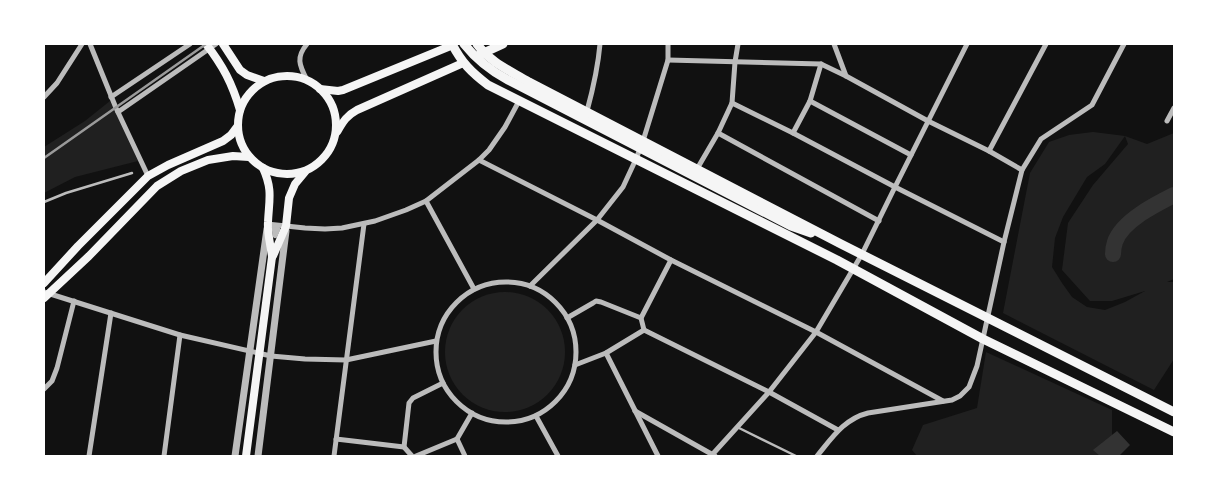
<svg xmlns="http://www.w3.org/2000/svg" width="1218" height="500" font-family="Quicksand,sans-serif">
  <style>
    .green { fill: #202020; fill-rule: evenodd }
    .water { fill: #333 }
    .lines { fill: none; stroke-linecap: round; stroke-linejoin: round }
    .river { stroke: #333; stroke-width: 16 }
    .service { stroke: #bcbcbc; stroke-width: 2.5 }
    .pedestrian { stroke: #bcbcbc; stroke-width: 4.5 }
    .minor { stroke: #bcbcbc; stroke-width: 5 }
    .tertiary { stroke: #bcbcbc; stroke-width: 7 }
    .secondary { stroke: #f5f5f5; stroke-width: 8 }
    .primary { stroke: #f5f5f5; stroke-width: 9 }
    .rail { stroke: #9a9a9a; stroke-width: 2.5 }
  </style>
  <rect width="100%" height="100%" fill="#111"/>
  <g class="green">
    <path d="M110,101L138,161L75,177L44,193V147L85,121Z"/>
    <path d="M1093,132L1125,136L1147,144L1174,133V279L1167,282H1174V359L1154,390L1003,313L1030,173L1049,142L1069,135ZM1125,136L1128,144L1093,185L1068,223L1062,270L1090,301H1112L1145,291L1125,302L1105,310L1087,307L1072,297L1062,283L1052,267L1055,238L1063,217L1087,177L1105,164Z"/>
    <circle cx="505" cy="352" r="60"/>
    <path d="M986,352L1112,410V456H917L912,450L923,425L977,408Z"/>
  </g>
  <path class="water" d="M1117,431L1130,445L1119,456H1100L1093,450Z"/>
  <g class="lines">
    <path class="river" d="M1113,254C1113,250 1114,245 1115,242C1122,221 1156,204 1174,195"/>
    <g class="service">
      <path d="M44,202L66,193L132,173"/>
      <path d="M737,427L796,456"/>
    </g>
    <path class="pedestrian" d="M274,228L278,229L275,236Z"/>
    <g class="minor">
      <path d="M90,44L116,108L148,176"/>
      <path d="M834,44L846,76"/>
      <path d="M668,60L821,64L846,76L928,121L989,151L1022,170"/>
      <path d="M307,80C299,65 296,57 307,44"/>
      <path d="M44,97L57,83L82,44"/>
      <path d="M111,97L190,44"/>
      <path d="M810,101L911,155"/>
      <path d="M732,103L793,133L895,187L1004,242"/>
      <path d="M587,111C593,89 598,67 600,44"/>
      <path d="M118,112L216,44"/>
      <path d="M1167,121L1174,108"/>
      <path d="M718,133L879,221"/>
      <path d="M793,133L810,101L821,64"/>
      <path d="M989,151L1046,44"/>
      <path d="M479,160L597,220L671,260L816,332L943,401"/>
      <path d="M697,169L718,133L732,103L735,62L738,44"/>
      <path d="M426,201L474,289"/>
      <path d="M267,224L305,228L325,229L342,228L375,221L406,210L426,201L479,160L489,150L505,127L519,101"/>
      <circle cx="506" cy="352" r="70"/>
      <path d="M530,286L597,220L623,187L636,159L643,141L668,60V44"/>
      <path d="M44,292L180,335L271,356L305,359L346,360L436,341"/>
      <path d="M567,318L593,303L596,301L601,302L641,318L644,330"/>
      <path d="M641,318L671,260"/>
      <path d="M644,330L769,392L838,430"/>
      <path d="M606,353L658,456"/>
      <path d="M575,365L606,353L644,330"/>
      <path d="M44,389L52,381L57,368L74,301"/>
      <path d="M635,411L715,456"/>
      <path d="M536,416L558,456"/>
      <path d="M336,439L404,447L412,456"/>
      <path d="M457,439L465,456"/>
      <path d="M404,447L409,403L413,398L443,383"/>
      <path d="M89,456L111,313"/>
      <path d="M164,456L180,335"/>
      <path d="M334,456L364,224"/>
      <path d="M416,456L457,439L472,413"/>
      <path d="M711,456L769,392L816,332L862,254L895,187L967,44"/>
      <path d="M817,456C832,438 844,419 868,413L952,400L960,396L969,387L977,366L1004,242L1022,170L1041,139L1092,105L1124,44"/>
    </g>
    <g class="tertiary">
      <path d="M235,456L267,229"/>
      <path d="M258,456L286,231"/>
    </g>
    <g class="secondary">
      <path d="M206,44C223,66 232,83 240,110"/>
      <path d="M223,44L240,70L247,75L264,81"/>
      <circle cx="287" cy="125" r="49"/>
      <path d="M320,89L338,91L343,90L453,45"/>
      <path d="M337,132C343,122 346,116 357,110L463,63"/>
      <path d="M273,256L286,226L289,198L295,184L305,172"/>
      <path d="M44,283L78,246L148,176L168,165L223,141L231,135L237,127"/>
      <path d="M44,298L89,256L157,186L181,171L208,160L233,156L249,157"/>
      <path d="M246,456L272,257C271,246 267,233 268,222C269,200 273,190 263,168"/>
    </g>
    <g class="primary">
      <path d="M452,44C462,63 471,72 488,85L837,260L983,339L1174,432"/>
      <path d="M464,44C476,59 491,71 508,80L791,226L811,233"/>
      <path d="M477,44C491,63 509,70 529,82L841,244L1174,412"/>
      <path d="M479,55L503,44"/>
    </g>
    <path class="rail" d="M44,158L206,44"/>
  </g>
  <rect width="1218" height="500" fill="none" stroke="#ffffff" stroke-width="90"/>
</svg>
